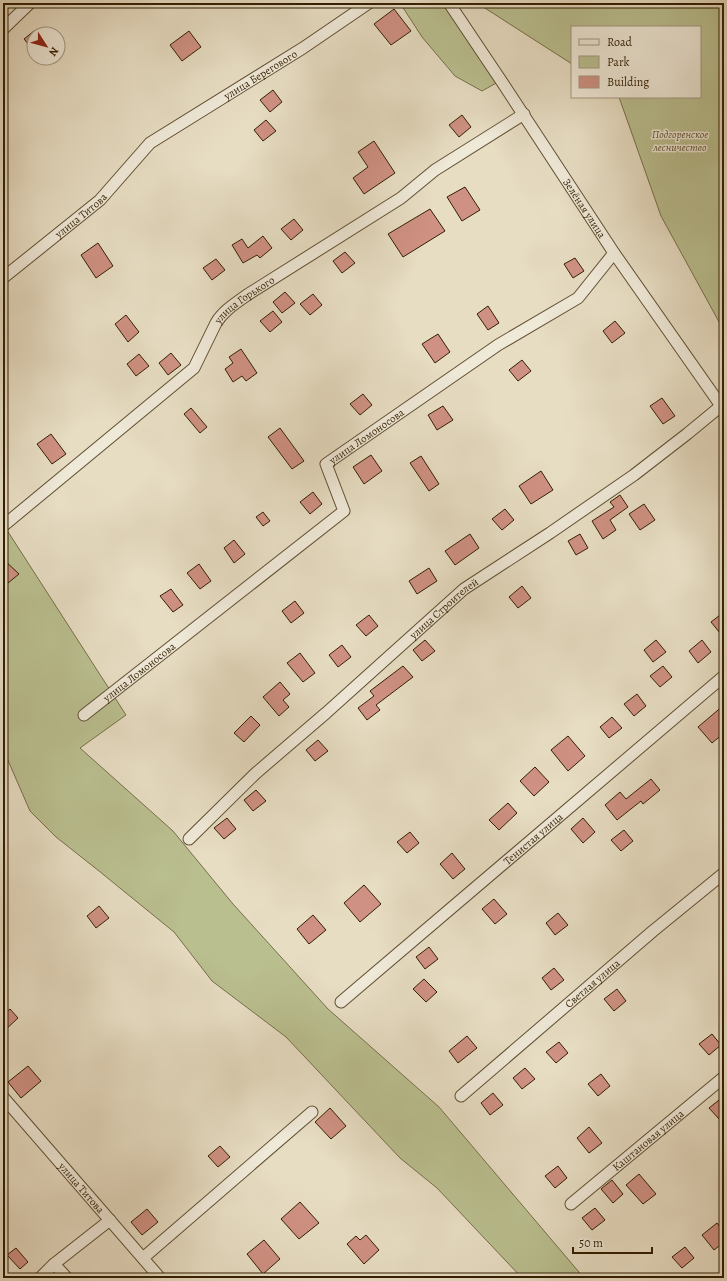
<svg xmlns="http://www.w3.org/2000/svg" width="727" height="1281" font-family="Alegreya,serif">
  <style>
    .green { fill: #babf90; stroke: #766f49 }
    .building { fill: #cf9183; stroke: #331f02 }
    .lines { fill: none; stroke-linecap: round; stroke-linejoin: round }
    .minor-casing { stroke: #604e32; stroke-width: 13 }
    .minor { stroke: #efe9d8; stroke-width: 11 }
    .labels { text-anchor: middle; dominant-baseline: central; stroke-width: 3; stroke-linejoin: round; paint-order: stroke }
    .street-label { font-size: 11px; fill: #331f02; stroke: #efe9d8 }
    .park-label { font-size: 11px; font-style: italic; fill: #5c4f2d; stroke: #efe9d8 }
  </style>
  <rect width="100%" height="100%" fill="#e7ddc3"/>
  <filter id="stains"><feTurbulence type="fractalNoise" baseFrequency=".005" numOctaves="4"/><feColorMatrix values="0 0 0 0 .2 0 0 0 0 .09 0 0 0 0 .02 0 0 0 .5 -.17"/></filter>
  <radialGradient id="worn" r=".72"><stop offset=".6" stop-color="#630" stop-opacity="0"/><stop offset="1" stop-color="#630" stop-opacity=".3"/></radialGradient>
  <g class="green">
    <path d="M400,3H444L498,82L482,91L455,76L422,37Z"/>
    <path d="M477,3H724V331L661,216L619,97H700V27H572V64Z"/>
    <path d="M3,524L126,715L80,748L173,831L233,904L328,1009L439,1107L584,1278H522L437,1188L400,1158L286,1037L212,981L174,932L99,871L56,837L30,811L3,749Z"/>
  </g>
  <g class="building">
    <path d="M394,9L411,31L391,45L374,24Z"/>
    <path d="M34,31V51L24,39Z"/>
    <path d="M189,31L201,47L182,61L170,45Z"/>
    <path d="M273,90L282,102L270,112L260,100Z"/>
    <path d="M462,115L471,127L459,137L449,125Z"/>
    <path d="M266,120L276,131L263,141L254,130Z"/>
    <path d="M374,141L395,173L364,194L353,178L368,167L358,152Z"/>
    <path d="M465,187L480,210L462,221L447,197Z"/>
    <path d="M430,209L445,231L403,257L388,234Z"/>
    <path d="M294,219L303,230L291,240L281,229Z"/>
    <path d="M263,236L272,248L260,258L257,255L243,263L232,245L242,239L248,248Z"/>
    <path d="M98,243L113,266L96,278L81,255Z"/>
    <path d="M345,252L355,263L342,273L333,261Z"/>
    <path d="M575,258L584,271L573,278L564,264Z"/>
    <path d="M216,259L225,270L212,280L203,268Z"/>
    <path d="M285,292L295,303L282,313L273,302Z"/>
    <path d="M313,294L322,305L310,315L300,304Z"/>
    <path d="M488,306L499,323L488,330L477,314Z"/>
    <path d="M273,311L282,322L270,332L260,321Z"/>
    <path d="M126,315L139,332L128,342L115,324Z"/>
    <path d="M615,321L625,333L612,343L603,331Z"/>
    <path d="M438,334L450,352L435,363L422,344Z"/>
    <path d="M241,349L257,373L246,381L242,376L233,382L225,369L233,363L229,357Z"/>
    <path d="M171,353L181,365L168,375L159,363Z"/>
    <path d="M139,354L149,366L136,376L127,364Z"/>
    <path d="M522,360L531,371L518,381L509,370Z"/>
    <path d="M363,394L372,405L360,415L350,404Z"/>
    <path d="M662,398L675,416L663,424L650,406Z"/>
    <path d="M443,406L453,420L437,430L428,415Z"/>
    <path d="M191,408L207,427L200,433L184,414Z"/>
    <path d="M280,428L304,461L292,469L268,437Z"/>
    <path d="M51,434L66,454L52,464L37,444Z"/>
    <path d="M371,455L382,471L364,484L353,467Z"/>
    <path d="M421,456L439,484L429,491L410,463Z"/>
    <path d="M541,471L553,490L531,504L519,486Z"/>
    <path d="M313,492L322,504L310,514L300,502Z"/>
    <path d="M620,495L628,507L610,520L616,530L603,539L592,521L614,507L610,502Z"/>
    <path d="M644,504L655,520L640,530L629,514Z"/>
    <path d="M505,509L514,520L502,530L492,519Z"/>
    <path d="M263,512L270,521L263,526L256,517Z"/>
    <path d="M470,534L479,548L455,565L445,551Z"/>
    <path d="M580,534L588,548L576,555L568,541Z"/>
    <path d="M234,540L245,554L234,563L224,548Z"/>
    <path d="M3,559L19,574L3,587Z"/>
    <path d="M199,564L211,581L200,589L187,573Z"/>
    <path d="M429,568L437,581L417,594L409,581Z"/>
    <path d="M522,586L531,598L518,608L509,597Z"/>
    <path d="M171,589L183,605L173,612L160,596Z"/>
    <path d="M295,601L304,613L291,623L282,611Z"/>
    <path d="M724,612V638L711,622Z"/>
    <path d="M369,615L378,626L366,636L356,625Z"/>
    <path d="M425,640L435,651L422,661L413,650Z"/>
    <path d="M656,640L666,652L653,662L644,650Z"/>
    <path d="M702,640L711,652L698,663L689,651Z"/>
    <path d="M342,645L351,657L338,667L329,655Z"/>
    <path d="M300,653L315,673L303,682L287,663Z"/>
    <path d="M403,666L413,677L376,705L380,710L367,720L358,708L374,696L370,691Z"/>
    <path d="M663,666L672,677L660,687L650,676Z"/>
    <path d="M280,682L290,694L283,700L289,707L279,716L263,697Z"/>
    <path d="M637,694L646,706L634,716L624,704Z"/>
    <path d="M724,705V733L712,743L698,727Z"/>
    <path d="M251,716L260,725L244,742L234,733Z"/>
    <path d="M612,717L622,728L609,738L600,727Z"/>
    <path d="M568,736L585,756L568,771L551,750Z"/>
    <path d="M318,740L328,751L315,761L306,750Z"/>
    <path d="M535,767L549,782L534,796L520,781Z"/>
    <path d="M651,779L660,790L643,804L641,801L617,820L605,805L620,792L626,799Z"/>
    <path d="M256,790L266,801L253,811L244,800Z"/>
    <path d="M508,803L517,813L499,830L489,820Z"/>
    <path d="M227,818L236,829L224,839L214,828Z"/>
    <path d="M583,818L595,832L583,843L571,829Z"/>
    <path d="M624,830L633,841L621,851L611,840Z"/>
    <path d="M410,832L419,843L407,853L397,842Z"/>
    <path d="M452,853L465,869L453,879L440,864Z"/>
    <path d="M364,885L381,904L360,922L344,903Z"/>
    <path d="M494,899L507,914L495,924L482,909Z"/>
    <path d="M99,906L109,918L96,928L87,916Z"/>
    <path d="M558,913L568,925L555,935L546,923Z"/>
    <path d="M313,915L326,930L309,944L297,929Z"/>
    <path d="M429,947L438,959L425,969L416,957Z"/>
    <path d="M554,968L564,980L551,990L542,978Z"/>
    <path d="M424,979L437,992L426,1002L413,989Z"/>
    <path d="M617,989L626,1001L614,1011L604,999Z"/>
    <path d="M10,1009L18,1018L3,1032V1015Z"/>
    <path d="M712,1034L721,1045L709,1055L699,1044Z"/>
    <path d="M467,1036L477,1048L458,1063L449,1051Z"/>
    <path d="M559,1042L568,1053L556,1063L546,1052Z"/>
    <path d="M28,1066L41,1081L21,1098L8,1082Z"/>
    <path d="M525,1068L535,1079L522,1089L513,1078Z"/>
    <path d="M601,1074L610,1086L598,1096L588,1084Z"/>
    <path d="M493,1093L503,1105L490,1115L481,1103Z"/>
    <path d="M724,1096V1115L719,1119L709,1108Z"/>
    <path d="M330,1108L346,1126L331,1139L315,1122Z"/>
    <path d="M589,1127L602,1143L589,1153L577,1138Z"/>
    <path d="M220,1146L230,1157L218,1167L208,1156Z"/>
    <path d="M558,1166L567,1178L555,1188L545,1176Z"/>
    <path d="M639,1174L656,1194L643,1204L626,1185Z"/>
    <path d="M612,1180L623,1194L613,1203L601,1189Z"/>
    <path d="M300,1202L319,1223L299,1239L281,1219Z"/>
    <path d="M595,1208L605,1220L592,1230L582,1218Z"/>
    <path d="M147,1209L158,1222L142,1235L131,1222Z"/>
    <path d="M717,1223L724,1232V1242L714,1250L702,1235Z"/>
    <path d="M366,1235L379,1250L364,1264L347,1244L356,1236L360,1240Z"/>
    <path d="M264,1240L280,1259L263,1274L247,1254Z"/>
    <path d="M685,1247L694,1258L682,1268L672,1257Z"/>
    <path d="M16,1248L28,1262L20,1269L7,1255Z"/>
  </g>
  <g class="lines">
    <g class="minor-casing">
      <g id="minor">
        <path id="s1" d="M449,3L504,85L614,253L724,410"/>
        <path d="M3,29L30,3"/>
        <path id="s2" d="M3,278L100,200L150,143L303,48L369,3"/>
        <path id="s3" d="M3,526L194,368L216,323C223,311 236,303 247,295L401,198L435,170L524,114"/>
        <path id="s4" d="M84,715L344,511L326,464L498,345L578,298L614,253"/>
        <path id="s5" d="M189,839L256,773L326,713L464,589L550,533L634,475L687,434L721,406"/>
        <path id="s6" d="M341,1002L724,676"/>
        <path id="s7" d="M461,1096L653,931L724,873"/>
        <path id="s8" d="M3,1097L160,1278"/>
        <path id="s9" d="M571,1204L724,1077"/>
        <path d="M143,1258L312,1112"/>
        <path d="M54,1264L67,1278"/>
        <path d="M40,1278L54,1264L110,1220"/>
      </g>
    </g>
    <use href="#minor" class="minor"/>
  </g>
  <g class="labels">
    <g class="street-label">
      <text stroke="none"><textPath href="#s2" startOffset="330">улица Берегового</textPath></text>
      <text stroke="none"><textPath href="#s1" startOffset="246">Зелёная улица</textPath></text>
      <text stroke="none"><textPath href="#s2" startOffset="100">улица Титова</textPath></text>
      <text stroke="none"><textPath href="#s3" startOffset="335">улица Горького</textPath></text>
      <text stroke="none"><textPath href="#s4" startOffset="430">улица Ломоносова</textPath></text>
      <text stroke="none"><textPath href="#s5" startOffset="344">улица Строителей</textPath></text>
      <text stroke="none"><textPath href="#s4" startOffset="70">улица Ломоносова</textPath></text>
      <text stroke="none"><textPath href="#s6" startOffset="252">Тенистая улица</textPath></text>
      <text stroke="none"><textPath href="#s7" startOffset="173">Светлая улица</textPath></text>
      <text stroke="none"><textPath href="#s9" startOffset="100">Каштановая улица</textPath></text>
      <text stroke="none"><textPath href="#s8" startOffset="120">улица Титова</textPath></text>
    </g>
    <g class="park-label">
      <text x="680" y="134">Подгоренское<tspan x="680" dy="13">лесничество</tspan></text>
    </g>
  </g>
  <rect width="727" height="1281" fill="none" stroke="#e7ddc3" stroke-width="16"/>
  <rect x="4" y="4" width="719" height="1273" fill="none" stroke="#331f02" stroke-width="2"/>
  <rect x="8" y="8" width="711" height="1265" fill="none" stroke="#331f02"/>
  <rect x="571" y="26" width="130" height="72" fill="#efe9d8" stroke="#a49882"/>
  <rect x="579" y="39" width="20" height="6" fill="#efe9d8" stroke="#a49882"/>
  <text x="607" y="46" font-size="12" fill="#331f02">Road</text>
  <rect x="579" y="56" width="20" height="12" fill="#babf90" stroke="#a49882"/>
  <text x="607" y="66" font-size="12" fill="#331f02">Park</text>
  <rect x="579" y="76" width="20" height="12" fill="#cf9183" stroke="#a49882"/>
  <text x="607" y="86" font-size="12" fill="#331f02">Building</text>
  <g transform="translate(46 46) rotate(126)"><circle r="19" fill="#efe9d8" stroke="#a49882"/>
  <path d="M0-3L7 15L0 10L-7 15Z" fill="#8f2418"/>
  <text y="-6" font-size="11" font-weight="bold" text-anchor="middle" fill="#331f02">N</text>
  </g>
  <path d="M573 1247v6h79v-6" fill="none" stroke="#331f02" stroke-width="2"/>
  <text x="579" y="1247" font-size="12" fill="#331f02" stroke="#efe9d8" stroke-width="3" paint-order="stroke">50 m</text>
  <rect width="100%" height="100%" filter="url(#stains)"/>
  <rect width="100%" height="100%" fill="url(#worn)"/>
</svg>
